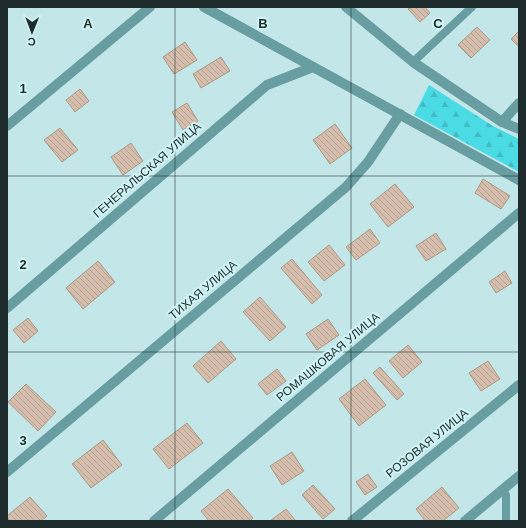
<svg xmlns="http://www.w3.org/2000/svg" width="526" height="528" font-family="Arial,sans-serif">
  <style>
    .forest { fill: url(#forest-firs) }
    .building { fill: url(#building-back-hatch); stroke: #ae9886 }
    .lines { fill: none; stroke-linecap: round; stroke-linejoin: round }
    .service { stroke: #689da1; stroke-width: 8 }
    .minor { stroke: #689da1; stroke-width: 10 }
    .grid { fill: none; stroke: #1f2c2d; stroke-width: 1; stroke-opacity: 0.55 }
    .labels { text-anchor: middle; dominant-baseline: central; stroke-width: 4; stroke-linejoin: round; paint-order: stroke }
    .street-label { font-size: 12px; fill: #1f2c2d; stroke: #d0f4f6 }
    .grid-label { font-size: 13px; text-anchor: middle; font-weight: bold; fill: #1f2c2d; stroke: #d0f4f6; stroke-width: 4; stroke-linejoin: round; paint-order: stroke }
  </style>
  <defs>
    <pattern id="forest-firs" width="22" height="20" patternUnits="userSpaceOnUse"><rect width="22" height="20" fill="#4adbe5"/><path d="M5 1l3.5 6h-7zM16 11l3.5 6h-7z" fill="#40bcc5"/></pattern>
    <pattern id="building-back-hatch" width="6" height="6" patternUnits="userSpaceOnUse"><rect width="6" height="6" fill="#d5beab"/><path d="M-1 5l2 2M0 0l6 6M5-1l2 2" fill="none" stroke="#b6a393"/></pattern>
  </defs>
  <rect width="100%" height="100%" fill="#c3e7e9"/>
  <path class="forest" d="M429,85L493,126L519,139V172L414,115Z"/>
  <g class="building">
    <path d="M411,7H425L430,13L420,22L408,9Z"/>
    <path d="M477,27L490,40L471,58L458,45Z"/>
    <path d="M519,31V47L511,39Z"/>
    <path d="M185,42L197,60L174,74L163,57Z"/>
    <path d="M221,57L230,71L201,88L193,74Z"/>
    <path d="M80,89L89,101L75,112L66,100Z"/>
    <path d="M187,103L198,121L183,130L172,112Z"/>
    <path d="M335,124L352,148L330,164L313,140Z"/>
    <path d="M60,128L78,150L62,162L44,140Z"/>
    <path d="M131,143L143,161L123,175L111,157Z"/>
    <path d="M483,179L510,196L501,209L475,193Z"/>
    <path d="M395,184L414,207L388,227L370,204Z"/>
    <path d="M370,229L380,243L356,260L346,247Z"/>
    <path d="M436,233L446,249L426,261L416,246Z"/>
    <path d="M329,245L345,265L324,281L308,262Z"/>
    <path d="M292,259L322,295L312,304L281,268Z"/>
    <path d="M98,261L115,282L83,309L66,288Z"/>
    <path d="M505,271L512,283L496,293L489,282Z"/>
    <path d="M260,297L286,327L270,341L243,312Z"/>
    <path d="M28,318L38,331L24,343L13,330Z"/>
    <path d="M328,319L339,335L317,350L306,334Z"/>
    <path d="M221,341L236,359L208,383L193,366Z"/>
    <path d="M408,345L422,362L403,378L389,361Z"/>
    <path d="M488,361L500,379L481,391L469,373Z"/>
    <path d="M380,367L404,394L397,400L373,373Z"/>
    <path d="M277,369L286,381L267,395L258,384Z"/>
    <path d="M365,379L386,405L359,426L339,399Z"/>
    <path d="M26,384L56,412L38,431L8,402Z"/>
    <path d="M187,423L203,443L169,469L153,449Z"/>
    <path d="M103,440L122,465L91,488L72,464Z"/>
    <path d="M292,452L304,471L282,485L270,466Z"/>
    <path d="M368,474L377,487L365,495L356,482Z"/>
    <path d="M313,485L335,509L323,519L302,495Z"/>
    <path d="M442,487L459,508L443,521H425L416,509Z"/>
    <path d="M228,489L253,518L250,521H209L201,511Z"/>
    <path d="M30,497L47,516L41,521H10L7,518V516Z"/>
    <path d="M286,509L296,521H270Z"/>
  </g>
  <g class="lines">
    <g class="service">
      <path d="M413,62L472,7"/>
      <path d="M502,490L506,495V521"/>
    </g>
    <g class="minor">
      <path d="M204,7L519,180"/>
      <path d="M346,7L413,62L502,122L519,129"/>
      <path d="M502,122L519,103"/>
      <path d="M7,126L150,7"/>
      <path d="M7,308L267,85L313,67"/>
      <path d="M7,472L346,187L368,162L400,114"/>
      <path d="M154,521L519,213"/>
      <path d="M352,521L519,385"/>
      <path d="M465,521L519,476"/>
    </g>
  </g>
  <path class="grid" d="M175,7V521M351,7V521M7,176H519M7,352H519"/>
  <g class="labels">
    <g class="street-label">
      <text transform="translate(147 170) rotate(-41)">ГЕНЕРАЛЬСКАЯ УЛИЦА</text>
      <text transform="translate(203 290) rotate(-40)">ТИХАЯ УЛИЦА</text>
      <text transform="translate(328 357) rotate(-40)">РОМАШКОВАЯ УЛИЦА</text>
      <text transform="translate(427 443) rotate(-39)">РОЗОВАЯ УЛИЦА</text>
    </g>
  </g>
  <g class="grid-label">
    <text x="88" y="28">A</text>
    <text x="263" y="28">B</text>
    <text x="438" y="28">C</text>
    <text x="23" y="93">1</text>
    <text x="23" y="269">2</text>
    <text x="23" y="445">3</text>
  </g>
  <rect width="526" height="528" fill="none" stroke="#1f2c2d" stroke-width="16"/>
  <g transform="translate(32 32) rotate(181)" stroke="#d0f4f6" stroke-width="3" paint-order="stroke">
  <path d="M0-3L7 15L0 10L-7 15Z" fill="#1f2c2d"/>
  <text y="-6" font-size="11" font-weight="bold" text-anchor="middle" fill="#1f2c2d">С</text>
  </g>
</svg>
